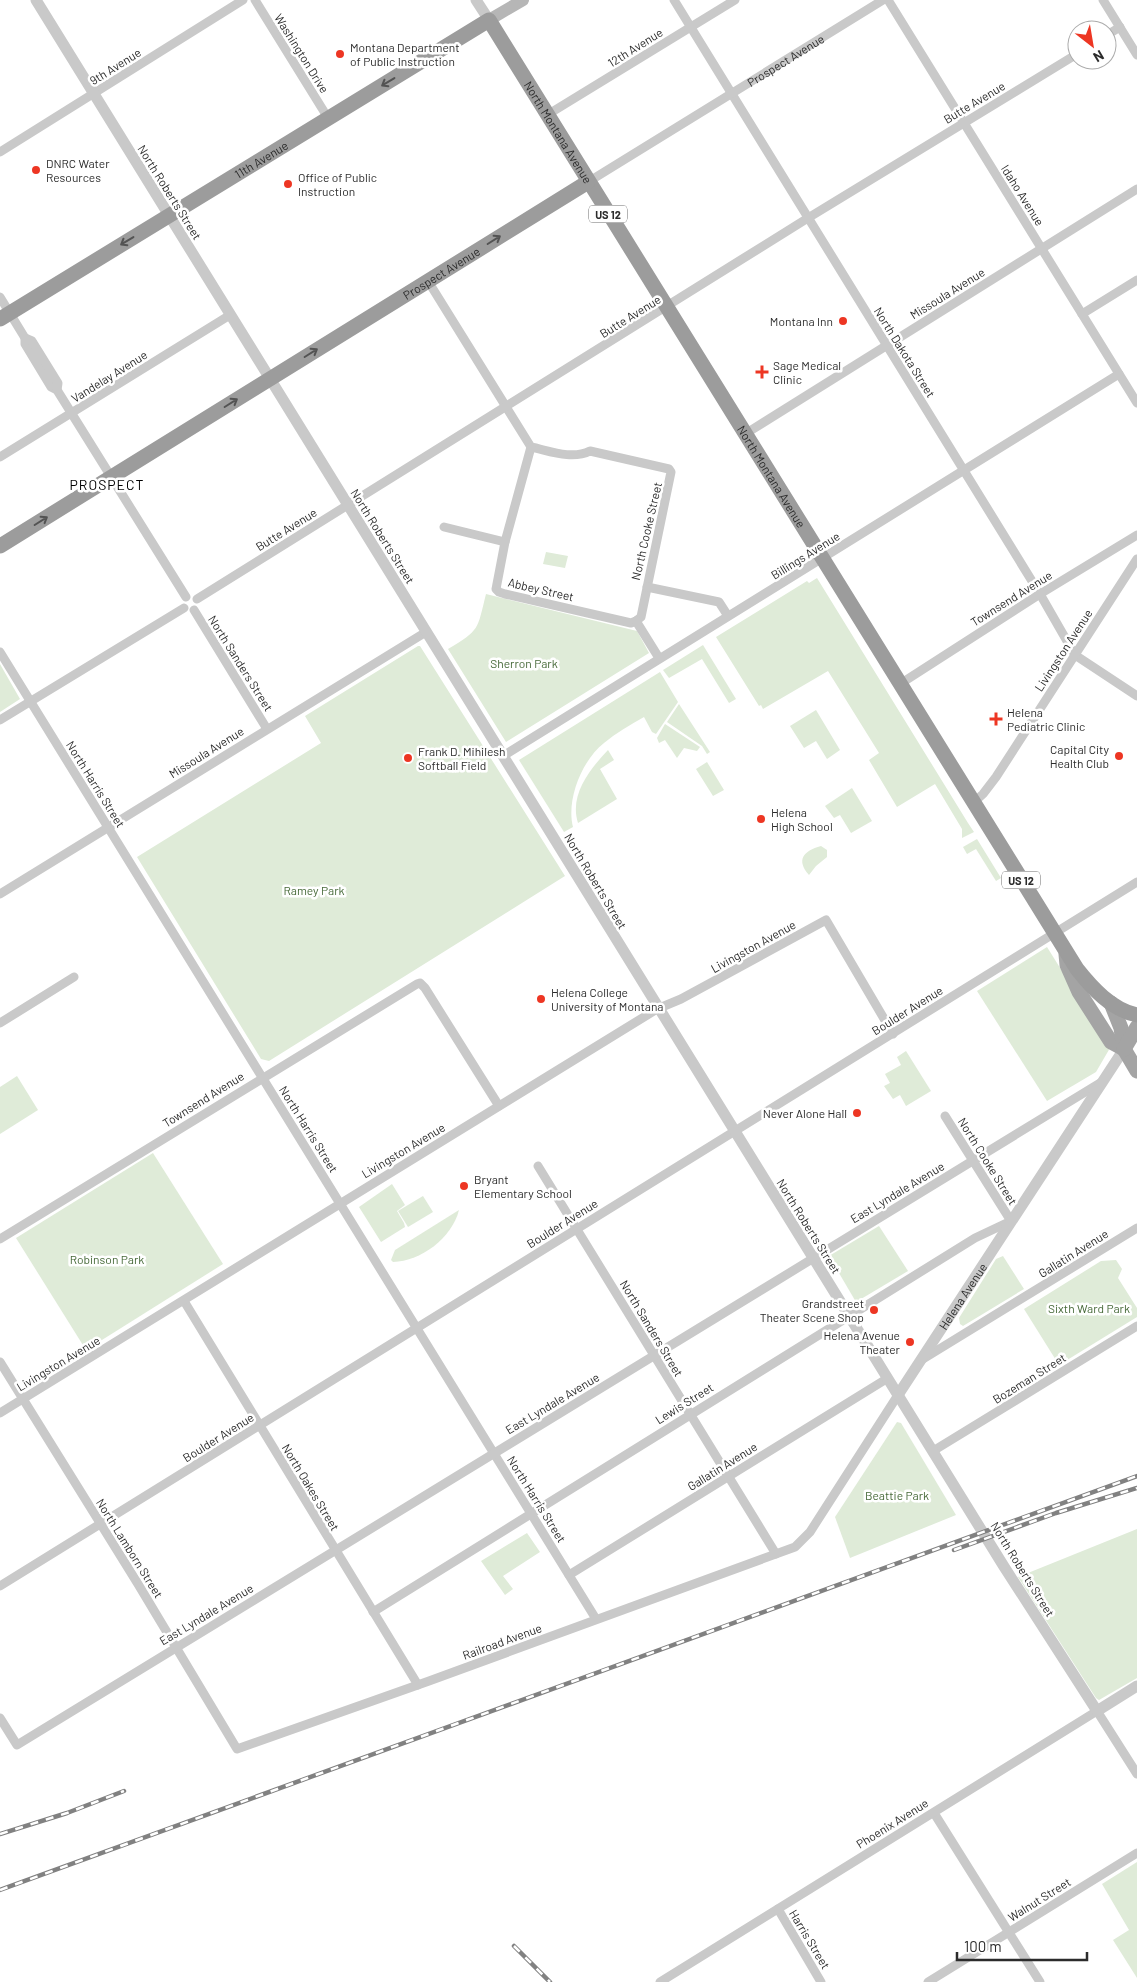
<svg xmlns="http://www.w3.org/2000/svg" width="1137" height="1982" font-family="Barlow,sans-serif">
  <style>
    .green { fill: #dfebd8 }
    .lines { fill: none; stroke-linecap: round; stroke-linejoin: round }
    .minor { stroke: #c9c9c9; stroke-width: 9 }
    .tertiary { stroke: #c9c9c9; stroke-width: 11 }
    .secondary { stroke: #b6b6b6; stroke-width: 12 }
    .primary { stroke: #a4a4a4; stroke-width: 15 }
    .trunk { stroke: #9c9c9c; stroke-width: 15 }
    .rail-casing { stroke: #818181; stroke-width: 4.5 }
    .rail { stroke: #fff; stroke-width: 2.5; stroke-dasharray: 8; stroke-linecap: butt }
    .oneway { stroke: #535353 }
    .poi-dot { fill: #ed3623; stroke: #fff; stroke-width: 2 }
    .labels { text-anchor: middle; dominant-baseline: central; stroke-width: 5; stroke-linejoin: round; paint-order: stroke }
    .shield { fill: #fff; stroke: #6b6b6b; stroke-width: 1 }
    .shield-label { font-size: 11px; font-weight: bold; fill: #2c2c2c }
    .poi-label { font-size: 12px; fill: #2c2c2c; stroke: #fff; text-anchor: start }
    .street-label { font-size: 12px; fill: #2c2c2c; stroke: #fff }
    .park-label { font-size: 12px; fill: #466938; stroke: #fff }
    .neighbourhood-label { font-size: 14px; letter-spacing: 1px; fill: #000; stroke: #fff }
  </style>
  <rect width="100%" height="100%" fill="#fff"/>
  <g class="green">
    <path d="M546,552L568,556L565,568L543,564Z"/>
    <path d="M817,578L968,823L974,832L962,838V829L935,784L897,807L869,760L879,753L828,671L763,709L761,705L759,706L716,637L807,581L809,583Z"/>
    <path d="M486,594L637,631L649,653L506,742L448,649C480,630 477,630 486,594Z"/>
    <path d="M703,645L736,699L729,703L702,659L669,678L663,670Z"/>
    <path d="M418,646H420L565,876L269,1061L261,1059L137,857L321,743L305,716Z"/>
    <path d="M0,664L20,699L0,712Z"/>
    <path d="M660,672L678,702L656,734L652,732L644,717C630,725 616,733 604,743C582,760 566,800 573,827L564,832L519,760Z"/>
    <path d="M679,704L710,752L707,754L702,746L667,722Z"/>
    <path d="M816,710L840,750L827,759L816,741L804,748L790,726Z"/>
    <path d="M665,724L700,747L697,751L684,748L677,758L665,740L659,743L657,738Z"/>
    <path d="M608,750L614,760L600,769L617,799L578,823C569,795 590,769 608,750Z"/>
    <path d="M707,762L724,790L713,796L696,769Z"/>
    <path d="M852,788L872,821L851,833L840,815L834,818L825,806Z"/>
    <path d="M977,839L1001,878L996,881L976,849L967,854L963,847Z"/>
    <path d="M821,846L827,850V857L816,866L809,875C796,860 803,851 821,846Z"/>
    <path d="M1047,947L1110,1048L1096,1072L1047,1101L977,991Z"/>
    <path d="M906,1051L931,1091L906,1106L900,1095L893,1099L884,1086L890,1083L885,1074L901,1065L897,1057Z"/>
    <path d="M17,1076L38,1110L0,1134V1087Z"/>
    <path d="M153,1153L223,1264L86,1350L16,1238Z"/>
    <path d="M392,1184L405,1205L397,1211L404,1223L405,1227L381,1242L359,1207Z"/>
    <path d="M423,1196L433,1212L408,1227L398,1211Z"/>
    <path d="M459,1210C452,1238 421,1261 393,1262L391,1260L395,1250Z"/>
    <path d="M879,1226L908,1271L856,1302L829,1256Z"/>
    <path d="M1003,1256L1024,1289L963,1326L960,1324L959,1318L996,1259Z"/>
    <path d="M1116,1260L1122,1269L1118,1278L1137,1308V1317L1059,1365L1024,1309L1101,1261Z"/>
    <path d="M897,1422L901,1423L956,1515L850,1558L835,1517Z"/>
    <path d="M1137,1529V1678L1099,1700L1096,1698L1018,1577Z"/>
    <path d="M527,1533L540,1552L503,1576L513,1589L505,1595L481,1561Z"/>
    <path d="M1137,1862V1978L1113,1940L1129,1930L1102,1884Z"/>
  </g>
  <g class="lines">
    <g class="minor">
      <path d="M255,0L328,118"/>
      <path d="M674,0L1040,594L1075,655L1137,696"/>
      <path d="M888,0L1137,403"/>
      <path d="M1103,0L1137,55"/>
      <path d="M1107,35L1120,27"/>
      <path d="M547,115L735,0"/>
      <path d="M0,152L243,0"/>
      <path id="s1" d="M588,182L883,0"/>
      <path d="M428,281L531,447C550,451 572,460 590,451L669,469L671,472L641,617L636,621"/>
      <path d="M0,297L25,338V344L51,387L57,390L186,597"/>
      <path d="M1082,314L1137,280"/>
      <path d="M25,338L32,341L58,383L57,390"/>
      <path d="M745,434L1137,189"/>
      <path d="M531,447L505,542L496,589L499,592L505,594L631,623L636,621"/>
      <path d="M0,457L230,315"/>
      <path d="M444,527L505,542"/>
      <path d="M647,587L719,602L728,616"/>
      <path d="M197,599L808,218L1077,54"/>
      <path d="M194,610L267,729"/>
      <path d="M636,621L659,658"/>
      <path d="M0,652L596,1619"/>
      <path d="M900,684L1040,594L1137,535"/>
      <path d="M0,720L184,608"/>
      <path d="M503,756L1119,374"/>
      <path d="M973,803L983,794L996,777L1137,559"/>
      <path d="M0,894L426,632"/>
      <path d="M0,1023L74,977"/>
      <path d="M538,1166L776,1554"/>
      <path d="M0,1239L417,984L420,983L425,988L499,1106"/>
      <path d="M184,1301L418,1685"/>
      <path d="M923,1359L1137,1228"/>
      <path d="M0,1362L138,1584L237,1749L429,1681L795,1547L810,1532L898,1395"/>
      <path d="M0,1413L657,1009L681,999L826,920L893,1034"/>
      <path d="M933,1451L1137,1326"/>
      <path d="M569,1575L888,1378"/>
      <path d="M0,1586L1137,882"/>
      <path d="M373,1612L975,1238L1011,1221L945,1116"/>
      <path d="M0,1718L17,1745L1100,1083"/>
      <path d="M934,1813L1040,1982"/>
      <path d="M778,1909L821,1982"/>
      <path d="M660,1982L1097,1711L1137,1774"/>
      <path d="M928,1982L1137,1853"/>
    </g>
    <g class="tertiary">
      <path d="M36,0L1003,1565L1097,1711L1137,1686"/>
      <path d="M476,0L489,20"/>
      <path id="s2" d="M898,1395L1124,1049"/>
    </g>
    <path class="secondary" d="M489,20L523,0"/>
    <g class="primary">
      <path d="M1066,954L1067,965L1079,992L1111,1042L1124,1049"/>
      <path d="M1111,1003L1121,1028L1124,1049L1137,1071"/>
      <path d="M1124,1049L1137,1027"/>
    </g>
    <g class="trunk">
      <path id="s3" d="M0,319L489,20L1077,969C1092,988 1112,1010 1137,1015"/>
      <path id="s4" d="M0,546L588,182"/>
    </g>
    <g class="rail-casing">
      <g id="rail">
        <path d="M954,1550L1056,1513L1137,1488"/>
        <path d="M0,1834L67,1813L124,1791"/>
        <path d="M0,1890L1137,1476"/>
        <path d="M514,1946L550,1982"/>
      </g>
    </g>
    <use href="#rail" class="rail"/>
  </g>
  <defs><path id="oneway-shaft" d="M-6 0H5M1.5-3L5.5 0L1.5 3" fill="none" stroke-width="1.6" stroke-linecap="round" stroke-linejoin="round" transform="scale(1.25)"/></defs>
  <g class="oneway">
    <use href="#oneway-shaft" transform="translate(388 82) rotate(149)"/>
    <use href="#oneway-shaft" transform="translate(494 240) rotate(-32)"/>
    <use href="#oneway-shaft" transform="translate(127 241) rotate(149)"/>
    <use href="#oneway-shaft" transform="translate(311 353) rotate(-32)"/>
    <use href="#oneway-shaft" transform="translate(231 403) rotate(-32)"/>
    <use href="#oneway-shaft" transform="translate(41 521) rotate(-32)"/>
  </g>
  <g class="poi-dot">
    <circle cx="340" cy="54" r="5"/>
    <circle cx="36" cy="170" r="5"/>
    <circle cx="288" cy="184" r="5"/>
    <circle cx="843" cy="321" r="5"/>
    <path d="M759.5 364.5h5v5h5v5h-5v5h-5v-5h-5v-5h5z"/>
    <path d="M993.5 711.5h5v5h5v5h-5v5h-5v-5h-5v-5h5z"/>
    <circle cx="1119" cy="756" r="5"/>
    <circle cx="408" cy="758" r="5"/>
    <circle cx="761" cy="819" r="5"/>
    <circle cx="541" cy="999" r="5"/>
    <circle cx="857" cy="1113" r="5"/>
    <circle cx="464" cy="1186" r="5"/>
    <circle cx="874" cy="1310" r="5"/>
    <circle cx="910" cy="1342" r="5"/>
  </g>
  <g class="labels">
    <g class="shield">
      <rect x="589" y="205.5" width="38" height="17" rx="4"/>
      <rect x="1002" y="871.5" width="38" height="17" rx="4"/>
    </g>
    <g class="shield-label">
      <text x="608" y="214">US 12</text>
      <text x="1021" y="880">US 12</text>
    </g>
    <g class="poi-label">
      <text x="350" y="47">Montana Department<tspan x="350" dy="14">of Public Instruction</tspan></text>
      <text x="46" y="163">DNRC Water<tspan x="46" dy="14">Resources</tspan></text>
      <text x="298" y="177">Office of Public<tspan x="298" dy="14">Instruction</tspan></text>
      <text x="833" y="321" text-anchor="end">Montana Inn</text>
      <text x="773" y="365">Sage Medical<tspan x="773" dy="14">Clinic</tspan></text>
      <text x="1007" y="712">Helena<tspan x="1007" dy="14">Pediatric Clinic</tspan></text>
      <text x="1109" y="749" text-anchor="end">Capital City<tspan x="1109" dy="14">Health Club</tspan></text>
      <text x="418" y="751">Frank D. Mihilesh<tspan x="418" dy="14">Softball Field</tspan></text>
      <text x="771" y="812">Helena<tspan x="771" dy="14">High School</tspan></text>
      <text x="551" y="992">Helena College<tspan x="551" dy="14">University of Montana</tspan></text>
      <text x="847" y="1113" text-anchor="end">Never Alone Hall</text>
      <text x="474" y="1179">Bryant<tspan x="474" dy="14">Elementary School</tspan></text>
      <text x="864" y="1303" text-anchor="end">Grandstreet<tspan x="864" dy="14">Theater Scene Shop</tspan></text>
      <text x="900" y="1335" text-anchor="end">Helena Avenue<tspan x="900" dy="14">Theater</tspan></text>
    </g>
    <g class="street-label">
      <text transform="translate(635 47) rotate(-32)">12th Avenue</text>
      <text transform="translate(302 53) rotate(58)">Washington Drive</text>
      <text stroke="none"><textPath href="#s1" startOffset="232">Prospect Avenue</textPath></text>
      <text transform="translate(115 66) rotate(-32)">9th Avenue</text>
      <text transform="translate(974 102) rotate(-31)">Butte Avenue</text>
      <text stroke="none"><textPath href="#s3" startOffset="705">North Montana Avenue</textPath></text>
      <text stroke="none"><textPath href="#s3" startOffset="306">11th Avenue</textPath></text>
      <text transform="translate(170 192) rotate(58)">North Roberts Street</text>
      <text transform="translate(1023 195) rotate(58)">Idaho Avenue</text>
      <text stroke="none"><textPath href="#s4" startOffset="519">Prospect Avenue</textPath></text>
      <text transform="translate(947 293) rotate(-32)">Missoula Avenue</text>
      <text transform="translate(630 316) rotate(-32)">Butte Avenue</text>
      <text transform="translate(905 352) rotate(58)">North Dakota Street</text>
      <text transform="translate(109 376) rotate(-32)">Vandelay Avenue</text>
      <text stroke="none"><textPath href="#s3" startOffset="1110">North Montana Avenue</textPath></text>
      <text transform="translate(286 529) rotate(-32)">Butte Avenue</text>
      <text transform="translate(646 531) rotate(-77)">North Cooke Street</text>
      <text transform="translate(383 536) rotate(58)">North Roberts Street</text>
      <text transform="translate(805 555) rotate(-32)">Billings Avenue</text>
      <text transform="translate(541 589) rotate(13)">Abbey Street</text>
      <text transform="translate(1011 598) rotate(-32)">Townsend Avenue</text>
      <text transform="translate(1063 650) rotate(-57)">Livingston Avenue</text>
      <text transform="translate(241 663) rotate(58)">North Sanders Street</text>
      <text transform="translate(206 752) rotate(-32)">Missoula Avenue</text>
      <text transform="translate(96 784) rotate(58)">North Harris Street</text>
      <text transform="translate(596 881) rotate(59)">North Roberts Street</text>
      <text transform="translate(753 946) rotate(-29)">Livingston Avenue</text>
      <text transform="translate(907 1010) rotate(-32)">Boulder Avenue</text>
      <text transform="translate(203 1099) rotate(-32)">Townsend Avenue</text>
      <text transform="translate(309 1129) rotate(58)">North Harris Street</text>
      <text transform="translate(403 1150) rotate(-31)">Livingston Avenue</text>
      <text transform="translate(988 1161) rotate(58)">North Cooke Street</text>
      <text transform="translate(897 1192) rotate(-31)">East Lyndale Avenue</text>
      <text transform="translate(562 1223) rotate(-32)">Boulder Avenue</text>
      <text transform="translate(809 1226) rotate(58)">North Roberts Street</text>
      <text transform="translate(1073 1253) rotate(-32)">Gallatin Avenue</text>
      <text stroke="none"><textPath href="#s2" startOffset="118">Helena Avenue</textPath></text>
      <text transform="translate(652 1328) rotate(59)">North Sanders Street</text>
      <text transform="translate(58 1363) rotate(-31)">Livingston Avenue</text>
      <text transform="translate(1029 1378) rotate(-32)">Bozeman Street</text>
      <text transform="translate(552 1403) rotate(-31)">East Lyndale Avenue</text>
      <text transform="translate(684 1403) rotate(-32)">Lewis Street</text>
      <text transform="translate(218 1437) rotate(-32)">Boulder Avenue</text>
      <text transform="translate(722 1466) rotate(-32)">Gallatin Avenue</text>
      <text transform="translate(311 1487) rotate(59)">North Oakes Street</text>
      <text transform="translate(537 1499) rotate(58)">North Harris Street</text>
      <text transform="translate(130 1548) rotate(58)">North Lamborn Street</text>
      <text transform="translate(1023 1569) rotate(58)">North Roberts Street</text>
      <text transform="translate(206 1614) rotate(-31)">East Lyndale Avenue</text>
      <text transform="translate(502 1641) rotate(-20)">Railroad Avenue</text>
      <text transform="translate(892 1823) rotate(-32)">Phoenix Avenue</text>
      <text transform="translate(1039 1899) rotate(-32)">Walnut Street</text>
      <text transform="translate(810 1939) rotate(59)">Harris Street</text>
    </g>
    <g class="park-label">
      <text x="524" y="663">Sherron Park</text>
      <text x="314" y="890">Ramey Park</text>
      <text x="107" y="1259">Robinson Park</text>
      <text x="1089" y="1308">Sixth Ward Park</text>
      <text x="897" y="1495">Beattie Park</text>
    </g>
    <g class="neighbourhood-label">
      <text x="107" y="484">PROSPECT</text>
    </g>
  </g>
  <g transform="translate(1092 45) rotate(149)"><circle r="24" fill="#ffffff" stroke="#ababab"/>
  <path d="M0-4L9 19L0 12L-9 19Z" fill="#ed3623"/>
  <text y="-8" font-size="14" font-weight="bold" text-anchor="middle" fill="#2c2c2c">N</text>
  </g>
  <path d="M957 1952v8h130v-8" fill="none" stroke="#2c2c2c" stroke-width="2.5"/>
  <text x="964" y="1952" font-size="15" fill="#2c2c2c" stroke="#ffffff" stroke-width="4" paint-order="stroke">100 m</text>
</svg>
